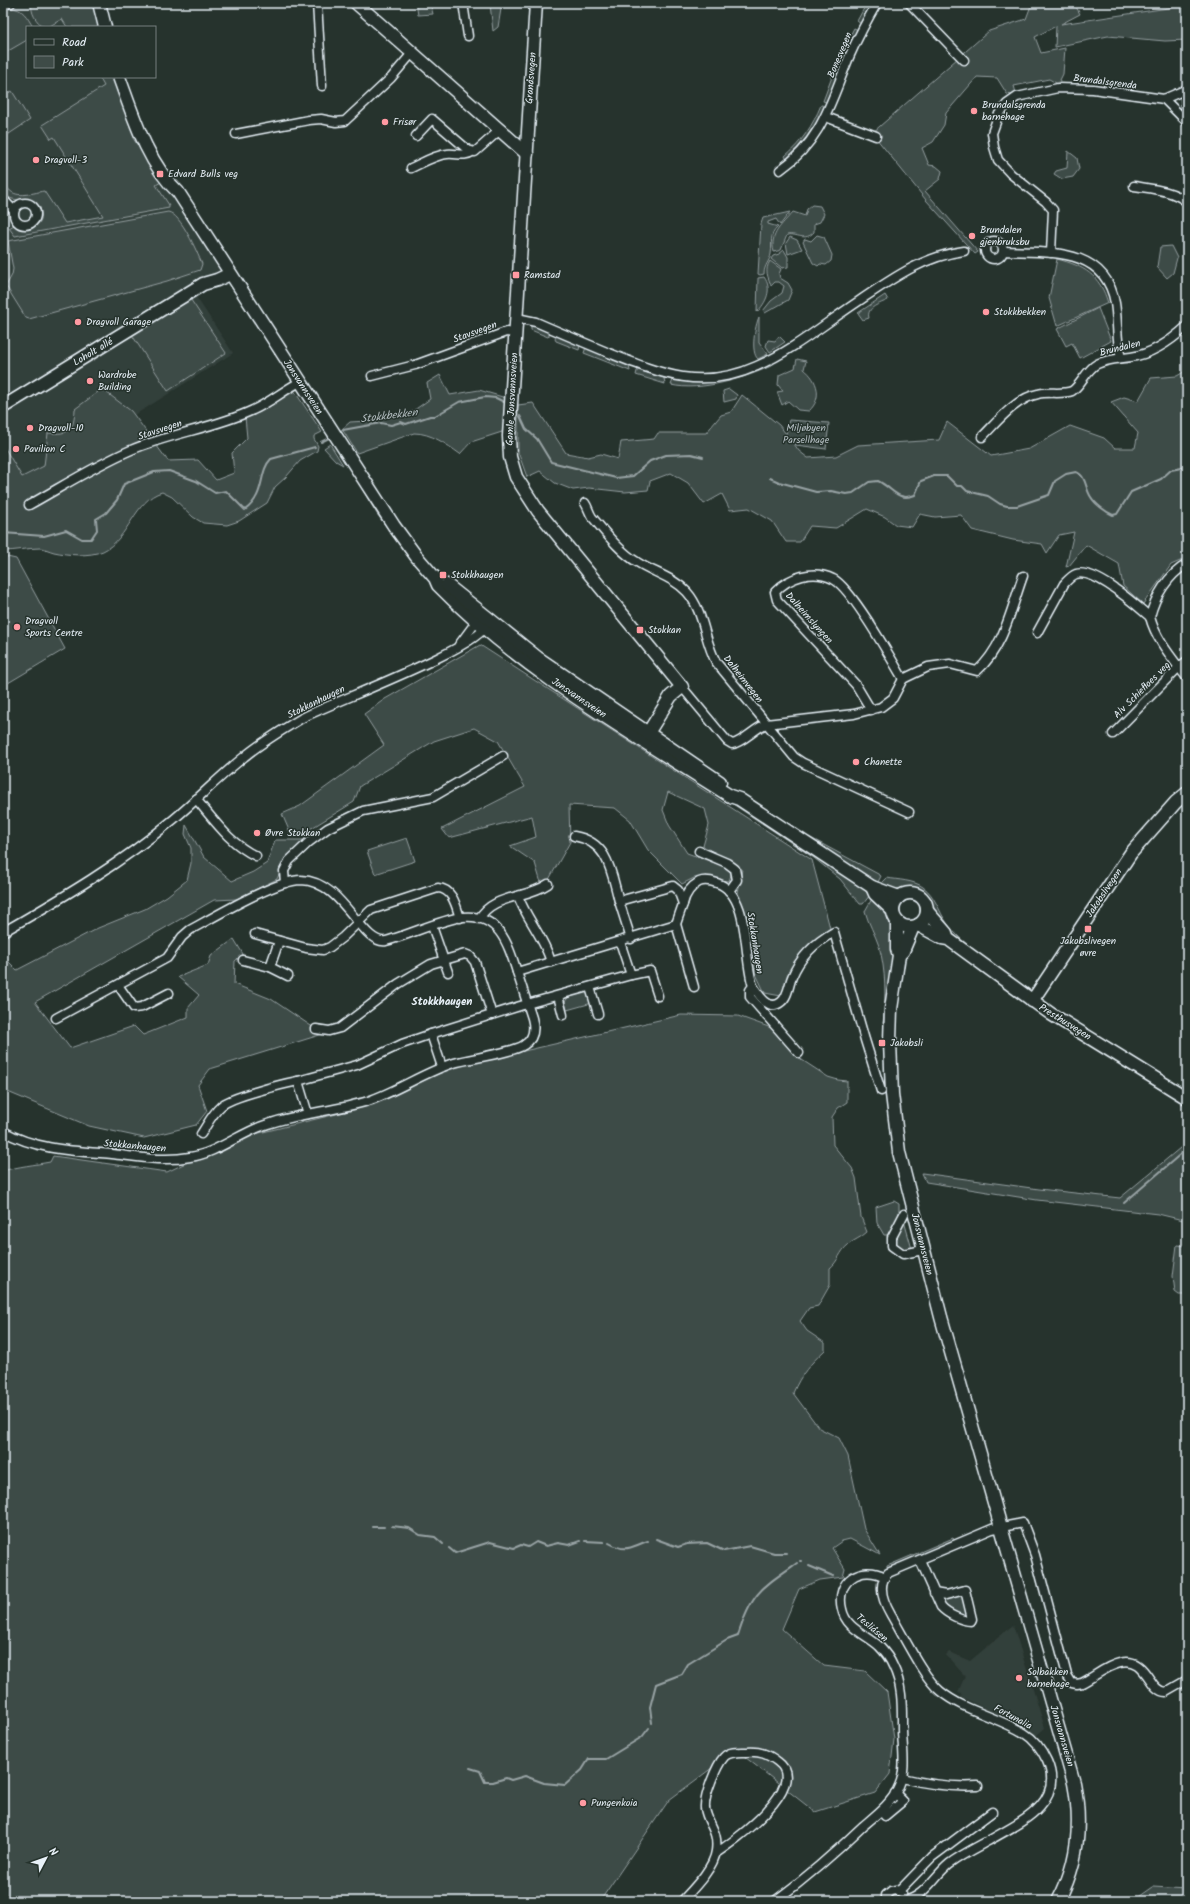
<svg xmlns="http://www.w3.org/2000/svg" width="1190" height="1904" font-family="Kalam,sans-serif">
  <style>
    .built { fill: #333f3a }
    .green { fill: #3e4b47; stroke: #939ea0 }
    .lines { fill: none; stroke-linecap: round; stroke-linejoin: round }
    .stream { stroke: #98a3a5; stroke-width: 2 }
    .street-casing { stroke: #e8f1f8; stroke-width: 11 }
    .secondary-casing { stroke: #e8f1f8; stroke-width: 15 }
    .street { stroke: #26332d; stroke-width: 8 }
    .secondary { stroke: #26332d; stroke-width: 12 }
    .poi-dot { fill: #ff9aa2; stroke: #26332d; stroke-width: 1.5 }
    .labels { text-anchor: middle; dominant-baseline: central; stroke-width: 3; stroke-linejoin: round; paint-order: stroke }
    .street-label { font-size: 10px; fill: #e8f1f8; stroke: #26332d }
    .poi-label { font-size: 10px; fill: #e8f1f8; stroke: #26332d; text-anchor: start }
    .park-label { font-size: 10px; fill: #b5bfc3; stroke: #26332d }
    .water-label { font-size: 11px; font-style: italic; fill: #b3bdc0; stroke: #26332d }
    .neighbourhood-label { font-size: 11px; font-weight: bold; fill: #e8f1f8; stroke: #26332d }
  </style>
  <rect width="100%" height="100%" fill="#26332d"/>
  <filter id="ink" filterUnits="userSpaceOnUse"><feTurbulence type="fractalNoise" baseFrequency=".025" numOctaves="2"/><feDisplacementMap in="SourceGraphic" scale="8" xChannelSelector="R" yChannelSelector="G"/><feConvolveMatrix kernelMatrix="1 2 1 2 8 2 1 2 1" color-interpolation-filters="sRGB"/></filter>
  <g filter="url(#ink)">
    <g class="built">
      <path d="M11,3H96L103,27H27V77H119L138,125L230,274L195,295L233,353L146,408L3,493V5Z"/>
      <path d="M1013,1625L1045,1728L1036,1736L1014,1722L961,1697L962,1693L958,1692L965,1676L946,1655L949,1652L970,1661Z"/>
    </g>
    <g class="green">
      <path d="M32,3H93L100,27H67L62,19L48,27H44C36,22 30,12 32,3Z"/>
      <path d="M416,3H430L433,14L418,15Z"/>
      <path d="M502,3L498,27L493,31L490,4Z"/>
      <path d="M867,3H873L861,24L857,21Z"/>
      <path d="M1032,3H1054L1055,5L1074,3L1080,14L1061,24L1168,8L1187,3V40L1165,41L1108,36L1055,47L1056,26L1035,37L1041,53L1065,48L1063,74L1058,84L1049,79L1014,86L1017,96L1007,94L997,78L977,77L946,113L944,125L933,142L922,148L929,165L936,166L942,171L940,179L925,191L978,252L975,254L926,200L872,133L989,31L1026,19Z"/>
      <path d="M10,8C23,8 27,17 33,27H27V40L3,54V11Z"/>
      <path d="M854,28L858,30L828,103L823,101L841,53Z"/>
      <path d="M99,77H115L138,134L133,138L161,182L156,185L169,205V208L15,236L9,228L14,225C42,236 51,211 30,200C20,200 4,202 3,187H7C15,200 31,193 44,191L65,223L103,216L54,137L51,139L42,125L104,86Z"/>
      <path d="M12,91L30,120L3,138V96Z"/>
      <path d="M1187,92V114L1181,108L1180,97Z"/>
      <path d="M821,105L827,106L811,135L787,160L785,156C802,142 813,125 821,105Z"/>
      <path d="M1068,151L1077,158L1079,169L1073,177L1062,179L1054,174L1056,171L1067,168Z"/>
      <path d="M812,205L820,206L824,214L820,222L814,224V232C805,242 797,233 787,235L781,250L774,252C769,234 782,225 793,212L805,216L807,209Z"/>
      <path d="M168,212C181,214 197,252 202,264L200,270L167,281L29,319L26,318L6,286L12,275L13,269L8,241Z"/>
      <path d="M790,212L780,225L776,219L768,222V224L778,227C768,236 773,242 771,254C770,261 764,265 764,274L760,275L758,274L761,224L763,218Z"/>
      <path d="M817,235L824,237L832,255L831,261L826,265L820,264L818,266L813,263L803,242L805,239L811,241Z"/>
      <path d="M790,237L797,240L802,249L788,254L786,243Z"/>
      <path d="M1171,246L1177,258L1173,273L1167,278L1157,267L1160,247Z"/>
      <path d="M784,250L788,257V267L782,268L771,259L773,256L779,254Z"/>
      <path d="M1057,259C1084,266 1100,275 1108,303L1057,326L1049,298Z"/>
      <path d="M770,261L781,269L779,274L780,278L788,283L792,290L788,300L765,313L763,311L771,301L782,293L784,286L779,282H775L771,286C768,276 764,271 770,261Z"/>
      <path d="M764,277C773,289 766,303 757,312L758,278Z"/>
      <path d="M885,295L888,300C880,304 866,307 869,318L863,320L858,313Z"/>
      <path d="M189,297L226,353L168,391L132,335Z"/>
      <path d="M1098,308L1111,341L1080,358L1072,343L1066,346L1057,329Z"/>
      <path d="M759,317V342L768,354L758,359C750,352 755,326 759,317Z"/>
      <path d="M531,325L549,331V336L548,337L531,330Z"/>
      <path d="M557,335L580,345L579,350L556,341L555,339Z"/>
      <path d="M779,336L785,342L770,352L766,346L768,340L775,341Z"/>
      <path d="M586,347L629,366L630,371L584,353Z"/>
      <path d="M797,359L806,361L804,369C818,380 823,398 809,411L798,410L788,401L782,405L777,392L783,391L778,385L779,375L795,368Z"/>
      <path d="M772,363L773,365C747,378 700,392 671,385L673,380L690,381Z"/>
      <path d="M639,370L664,378L665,384L636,375L637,371Z"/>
      <path d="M1187,370V558L1171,565L1143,604L1123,586L1119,564L1086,545L1069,566L1066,567L1074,532L1059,535L1047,553L1042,544L1013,540L972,530L961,515L935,517L920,514L912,527L896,525L885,517L867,509L836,528L810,526L800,542H786L772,521L749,508L730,510L722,494L704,504L688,483L671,473L650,481L648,490L625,492L589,488L573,490L555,483L540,471L527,477L518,452V405L533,403L566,453L588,457L601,454L618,459L621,442L654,439L658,433H706L721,415L731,412L742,395L779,425L786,434L789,420L829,423L826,449L796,445L789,437L799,451L808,458L836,456L858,445L939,440L947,422L991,456L1029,449L1070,426L1104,438L1115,448H1135L1138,433L1111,402L1124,397L1138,401L1151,378L1177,376Z"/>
      <path d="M440,375L450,395L479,390L506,398L505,431L471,442L460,454C446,444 431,433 414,433L357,453L342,429L350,422L367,421L383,415L410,413L430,399L427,383Z"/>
      <path d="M102,389L131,411L168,461L198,460L216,480L234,473L232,453L247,438L245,417L293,389L322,432L314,436V439L318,446L317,451L300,461L286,477L275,487L267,503L239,521L227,525L203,523L193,517L172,497L162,492C134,500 129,539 103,551C89,557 68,555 54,552C50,551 44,548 40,548C28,548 15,551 3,551V445L22,477L44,466L48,433C70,435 74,430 75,409Z"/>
      <path d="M729,389L737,395L736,399L724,402L723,391Z"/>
      <path d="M330,444L343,465L336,461L324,448Z"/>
      <path d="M340,452L463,612L460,615L406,554L377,514Z"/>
      <path d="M3,556L16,559L65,649L3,686Z"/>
      <path d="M480,645L812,860L830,928L807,948L794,966L781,996L765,993L755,972L756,945L738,893L742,869L703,846L709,825L705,809L668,792L663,810L669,825L687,853L729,868L731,875L729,881L694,878L682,884L648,850L630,820L615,808L569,805L570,842L547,883H541L535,863L510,846L536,837L532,816L449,838L442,829L525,787L498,741L474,728L434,741L360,786L354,802L305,832L291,835L282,814L300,806L384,745L364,714L385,699Z"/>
      <path d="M551,683L865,888C873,897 882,905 887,917C900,944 890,995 883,1023C886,997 886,971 879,946C875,934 868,923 865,911L873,897L870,895L863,904H860L840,879L814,858Z"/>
      <path d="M186,825L204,857L232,881L253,872L267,863L275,840H305L286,858L277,879L237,899L214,900L35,1002L70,1048L134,1026L143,1035L188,1017V1008L199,995L178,977L208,965L211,956L234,939L243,954L235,961L234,984L271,999L323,1034L210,1069L198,1085L207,1111L196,1125L144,1138L89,1126L3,1090V956L17,970L98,928L145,909L167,896L187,880L191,863V848L185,834Z"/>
      <path d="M809,837L878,874L881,876L878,882L881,884L887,878C898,880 913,880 923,887C935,895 939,912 947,923C956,936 967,944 978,954L956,940L936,916L929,899L922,891L912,888L892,889L880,886L818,846Z"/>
      <path d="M407,838L415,861L375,874L367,851Z"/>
      <path d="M585,992L589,994L592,1003L567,1010L565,1002L568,997Z"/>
      <path d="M681,1015L738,1016L777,1030L802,1060L828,1077L838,1080L847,1081V1102L838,1108L832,1117L833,1145L852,1168L856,1178L861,1217L867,1232C861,1238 853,1240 848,1245C840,1251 838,1262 830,1268V1285L818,1306L809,1308L800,1321L807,1331L825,1343V1350C810,1364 801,1374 793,1393L819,1428L839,1438L848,1456L864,1529L880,1555L850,1539L842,1541L832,1548L845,1569L843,1577L820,1580L799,1589L782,1629L824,1666L865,1671L887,1692L894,1739L890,1774L875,1793L815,1812L736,1750L669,1800L600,1901H3V1171C19,1166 34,1165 50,1162L53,1156L167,1172L215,1149L255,1134L357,1109L454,1067Z"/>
      <path d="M1186,1143L1187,1221L1158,1214L1037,1200L926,1182L922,1173L1039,1189L1120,1198Z"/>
      <path d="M894,1201L899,1204V1217L888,1235H884L877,1223L876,1207Z"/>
      <path d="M904,1221L912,1249L907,1252L895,1246V1237Z"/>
      <path d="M1177,1245L1187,1246V1295H1179L1175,1292L1173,1276Z"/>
      <path d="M953,1538L955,1541L887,1568V1566Z"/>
      <path d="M962,1594L969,1616L967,1618L942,1605L941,1597Z"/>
      <path d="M1153,1887L1187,1889V1901H1133Z"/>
    </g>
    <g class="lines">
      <g class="stream">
        <path d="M520,416L526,429L537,439L551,462L616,478L633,476L650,461L666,455L691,454L703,457"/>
        <path d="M338,432L343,430L381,423L391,425L401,422L406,424L430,416H435L459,402L485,397L496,398L504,402"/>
        <path d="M321,442L331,437"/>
        <path d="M770,478L779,482L816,492L831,491L846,494L853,493L869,482L878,481C893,488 897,502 915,495L921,481L934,476H947L957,486H962L967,491L988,496L1000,504L1007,506H1017L1049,495L1055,481L1066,474L1076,472C1087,476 1085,489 1091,497C1095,504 1106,512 1113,515L1117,514L1131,492L1161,479L1171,470L1187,467"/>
        <path d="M3,533L44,536L66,530L82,539H91L97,530L96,519L106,513L117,500L124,484L154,472L169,471L196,481L215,493L226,491L245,510C266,495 258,472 271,459L315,447"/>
        <path d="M1124,1203L1183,1152"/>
        <path d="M392,1526L409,1528L420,1535L435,1537L443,1544"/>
        <path d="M372,1527H384"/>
        <path d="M656,1539L678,1547L687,1544L707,1543L724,1551L750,1546L774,1553H786"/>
        <path d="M585,1541L604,1542"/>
        <path d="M609,1543C627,1553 630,1547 648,1541"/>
        <path d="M449,1548L455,1553L490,1542L514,1548L521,1545L528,1547L536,1542L546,1546L558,1543L569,1545L580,1541"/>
        <path d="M800,1561H801"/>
        <path d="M809,1566L833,1576"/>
        <path d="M652,1723L650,1707L656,1684L682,1674L688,1664L727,1640L738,1636C751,1593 761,1588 797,1563"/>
        <path d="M470,1768L480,1771L485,1782H493L506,1778L511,1780L525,1776L544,1783L565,1785L582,1770L589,1759H606L642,1737L649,1728"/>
      </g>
      <g class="street-casing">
        <g id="street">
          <path d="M317,3L322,86"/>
          <path d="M463,3L468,36"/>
          <path d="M909,3L964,60"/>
          <path d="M3,5L11,3"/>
          <path d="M1164,99L1187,122"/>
          <path d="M826,117L876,136"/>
          <path d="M236,134L309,120L321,119L336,122L345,121L391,78L413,52"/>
          <path d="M416,136L432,119L468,150L475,152L501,129"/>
          <path d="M411,168C422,163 435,155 447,154C456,153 465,157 472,152"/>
          <path d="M780,170C823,140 831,100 850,55C858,37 867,20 877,3"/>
          <path d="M1134,186C1152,189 1172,190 1187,202"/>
          <path d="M3,199L14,211"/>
          <circle cx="25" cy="214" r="11"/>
          <circle cx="994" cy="250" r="9"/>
          <path d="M1004,251C1047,253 1105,246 1115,303C1118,321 1116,340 1121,358"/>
          <path d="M1051,253L1053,210L1046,202L1011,174L998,160L994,147L992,133L999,114L1007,104L1017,97L1058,88L1093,89L1164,99L1187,89"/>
          <path d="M517,318L536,322C561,333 585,343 609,353C661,374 702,391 757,366C792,351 827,322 859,301C893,278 924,256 964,251"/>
          <path d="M372,376L415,365L506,332L516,333"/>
          <path d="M982,437C997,422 1016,398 1038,394C1049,391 1061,395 1072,391C1082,384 1086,370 1097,364C1108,359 1119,359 1131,357C1152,354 1172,340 1187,326"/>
          <path d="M585,503C588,507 589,513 592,517C605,532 620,552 637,562C654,573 673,577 687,592C704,611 704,640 716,662L794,757L803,763L909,812"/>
          <path d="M29,505C63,486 96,465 131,450C171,433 215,428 253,410C269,403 284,390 300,382"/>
          <path d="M1150,617C1156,640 1173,659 1187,678"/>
          <path d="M1150,617C1155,596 1168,575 1187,564"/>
          <path d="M1037,633L1064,584C1068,580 1071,576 1076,574C1095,568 1136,605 1150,617"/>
          <path d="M459,645L476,622L480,620"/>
          <path d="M682,687L727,741L732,744C742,743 755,728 766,724L854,714L881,707L893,698L903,679L928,667L950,664L977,671C1004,647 1011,609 1023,576"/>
          <path d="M871,710L856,685L777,600L775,592C789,577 813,569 833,579C851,587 892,660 903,679"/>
          <path d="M1113,734L1179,667L1187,661"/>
          <path d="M196,799C214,820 230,844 256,856"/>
          <path d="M574,836C609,842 611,872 619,901"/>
          <path d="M699,851L727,863L735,869L737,880L729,891"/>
          <path d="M285,883L284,871L289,861L309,842L328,828L363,811L433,797L503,756"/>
          <path d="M518,896C527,920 544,937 551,962"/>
          <path d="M683,904C685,895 690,887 699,882C704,880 711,881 717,883C751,894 743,959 753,986L750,990V997L799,1053"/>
          <path d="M479,919C493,894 526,899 548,884"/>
          <path d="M432,926L448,972"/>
          <path d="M3,932C62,898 122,863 174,819C198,799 220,776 244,757C262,742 282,730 302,718C330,703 481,647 486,625"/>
          <path d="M255,934L306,948L323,950L330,947L343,937L371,910L438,888C453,889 456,906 460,918"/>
          <path d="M631,939L619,901L673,886L678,890L683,904L676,924"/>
          <path d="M620,942L631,975L650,971L658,996"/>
          <path d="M243,960L270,967L288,976"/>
          <path d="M270,967L279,941"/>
          <path d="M517,972L676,924L694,987"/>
          <path d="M118,985L134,1008L142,1007L169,993"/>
          <path d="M753,986C759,995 769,1012 781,1002C788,997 789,984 792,977C800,957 816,942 834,932L865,1040L881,1091"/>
          <path d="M590,987L598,1014"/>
          <path d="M558,996L563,1015"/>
          <path d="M316,1029L329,1031L340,1028L398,984L431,964L465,954L470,956L475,962L492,1015"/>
          <path d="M442,1067L431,1034L520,1006L631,975"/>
          <path d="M308,1114L298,1081L357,1065L402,1044L431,1034"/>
          <path d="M3,1131C36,1150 75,1151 112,1154C138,1157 164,1162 190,1157C218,1153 241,1132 268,1124C300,1113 335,1111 368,1101C398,1091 424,1072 454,1063C471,1058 512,1053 524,1045C534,1039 535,1029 532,1018C527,1003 522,987 517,972C508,944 499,913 462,917C440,920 409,935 386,941C361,945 344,881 301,880C276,880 214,917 190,930L182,937L167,958L56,1018"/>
          <path d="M201,1134C207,1125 212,1114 221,1106C230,1097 283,1084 298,1081"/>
          <path d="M904,1214L892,1237V1246L903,1254L923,1250"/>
          <path d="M920,1560L941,1607C947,1614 962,1621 971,1621L972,1619L965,1590L946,1595L934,1593"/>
          <path d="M902,1778C927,1784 952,1788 978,1786"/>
          <path d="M885,1816L903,1801L895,1793"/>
          <path d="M899,1891L932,1857L992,1812"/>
          <path d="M682,1901C693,1889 714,1868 716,1851C719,1830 707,1824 705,1808C704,1796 716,1766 724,1757C729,1751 740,1752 747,1752C760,1751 768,1754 778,1762C810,1785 735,1841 716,1853"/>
          <path d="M775,1901C806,1878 835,1853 863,1826C876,1815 893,1802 899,1786C907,1769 902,1747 902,1728C902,1707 903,1686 893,1666C890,1659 885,1652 879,1646C866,1634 846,1629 842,1609C835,1581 861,1564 885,1577"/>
          <path d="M886,1901V1895L891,1891L896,1890L902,1894"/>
          <path d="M903,1901C924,1898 933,1877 949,1864C961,1855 975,1848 988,1841C1017,1824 1066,1804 1047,1761C1042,1750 1034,1739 1024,1733C998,1717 964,1711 940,1691C923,1677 903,1635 891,1615C884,1603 876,1585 888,1573L992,1529L1023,1523L1035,1555L1067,1675L1072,1683L1077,1684L1082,1683C1094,1677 1106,1666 1120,1663C1148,1656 1148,1692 1166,1692L1187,1680"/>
        </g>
      </g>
      <g class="secondary-casing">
        <g id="secondary">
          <path d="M99,3L105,27"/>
          <path d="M356,3L527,154"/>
          <path d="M536,3L509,436L510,457L516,477L538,511L682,687L671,696L648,733L646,742"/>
          <path d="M119,77C133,115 147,163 178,192L394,526L416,556L435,578L438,585C522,671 630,732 730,796L739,799L872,887L899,897"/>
          <path d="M3,407L203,284L217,280L230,274"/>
          <path d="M447,585L538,658L720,782"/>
          <path d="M872,887L875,894L893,911"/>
          <circle cx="910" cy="910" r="17"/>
          <path d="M927,911L946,933L947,938"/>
          <path d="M897,922V949L899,955L891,1009L890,1041L892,1094L899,1152L941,1317L1074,1783C1082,1824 1078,1864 1058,1901"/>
          <path d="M918,925L942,938L948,939L1051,1014L1187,1098"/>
          <path d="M899,955L903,951L913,927"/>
          <path d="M1032,1001L1131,853L1176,802L1187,793"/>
        </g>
      </g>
      <use href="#street" class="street"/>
      <use href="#secondary" class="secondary"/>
    </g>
  </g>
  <g class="poi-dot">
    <circle cx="974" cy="111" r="4"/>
    <circle cx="385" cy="122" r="4"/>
    <circle cx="36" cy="160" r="4"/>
    <rect x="156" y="170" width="8" height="8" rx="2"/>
    <circle cx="972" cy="236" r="4"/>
    <rect x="512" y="271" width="8" height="8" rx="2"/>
    <circle cx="986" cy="312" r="4"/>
    <circle cx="78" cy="322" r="4"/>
    <circle cx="90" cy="381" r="4"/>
    <circle cx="30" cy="428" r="4"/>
    <circle cx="16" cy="449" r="4"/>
    <rect x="439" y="571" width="8" height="8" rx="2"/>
    <circle cx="17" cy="627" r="4"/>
    <rect x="636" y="626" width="8" height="8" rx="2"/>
    <circle cx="856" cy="762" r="4"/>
    <circle cx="257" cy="833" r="4"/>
    <rect x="1084" y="925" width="8" height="8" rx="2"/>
    <rect x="878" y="1039" width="8" height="8" rx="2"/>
    <circle cx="1019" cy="1678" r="4"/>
    <circle cx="583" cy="1803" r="4"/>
  </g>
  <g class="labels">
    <g class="street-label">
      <text transform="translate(840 55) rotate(-67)">Bonesvegen</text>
      <text transform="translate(531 78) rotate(-86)">Granåsvegen</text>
      <text transform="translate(1105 82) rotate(7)">Brundalsgrenda</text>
      <text transform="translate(475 332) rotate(-20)">Stavsvegen</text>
      <text transform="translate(1120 348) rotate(-14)">Brundalen</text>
      <text transform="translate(93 352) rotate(-31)">Loholt allé</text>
      <text transform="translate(303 387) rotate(57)">Jonsvannsveien</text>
      <text transform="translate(512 399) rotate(-87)">Gamle Jonsvannsveien</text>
      <text transform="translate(160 430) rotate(-18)">Stavsvegen</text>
      <text transform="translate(809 618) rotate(48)">Dalheimslyngen</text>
      <text transform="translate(743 679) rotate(52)">Dalheimvegen</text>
      <text transform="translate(1142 690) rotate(-45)">Alv Schiefloes veg</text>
      <text transform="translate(579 698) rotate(34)">Jonsvannsveien</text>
      <text transform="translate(316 702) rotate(-26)">Stokkanhaugen</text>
      <text transform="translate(1104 893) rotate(-56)">Jakobslivegen</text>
      <text transform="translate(755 943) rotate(81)">Stokkanhaugen</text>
      <text transform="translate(1065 1022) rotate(32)">Presthusvegen</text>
      <text transform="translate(135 1146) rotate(5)">Stokkanhaugen</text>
      <text transform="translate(922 1244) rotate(76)">Jonsvannsveien</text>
      <text transform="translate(872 1628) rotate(40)">Tesliåsen</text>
      <text transform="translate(1013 1717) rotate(28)">Fortunalia</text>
      <text transform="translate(1062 1736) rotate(74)">Jonsvannsveien</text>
    </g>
    <g class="poi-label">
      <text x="982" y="105">Brundalsgrenda<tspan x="982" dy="12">barnehage</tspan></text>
      <text x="393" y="122">Frisør</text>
      <text x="44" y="160">Dragvoll-3</text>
      <text x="168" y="174">Edvard Bulls veg</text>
      <text x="980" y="230">Brundalen<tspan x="980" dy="12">gjenbruksbu</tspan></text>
      <text x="524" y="275">Ramstad</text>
      <text x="994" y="312">Stokkbekken</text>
      <text x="86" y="322">Dragvoll Garage</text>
      <text x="98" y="375">Wardrobe<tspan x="98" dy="12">Building</tspan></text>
      <text x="38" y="428">Dragvoll-10</text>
      <text x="24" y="449">Pavilion C</text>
      <text x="451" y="575">Stokkhaugen</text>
      <text x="25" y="621">Dragvoll<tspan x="25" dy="12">Sports Centre</tspan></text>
      <text x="648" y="630">Stokkan</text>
      <text x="864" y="762">Chanette</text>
      <text x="265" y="833">Øvre Stokkan</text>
      <text x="1088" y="941" text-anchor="middle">Jakobslivegen<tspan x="1088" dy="12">øvre</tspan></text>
      <text x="890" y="1043">Jakobsli</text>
      <text x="1027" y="1672">Solbakken<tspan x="1027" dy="12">barnehage</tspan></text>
      <text x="591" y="1803">Pungenkoia</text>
    </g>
    <g class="park-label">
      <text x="806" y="428">Miljøbyen<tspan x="806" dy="12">Parsellhage</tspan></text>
    </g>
    <g class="water-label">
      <text transform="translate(389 416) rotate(-7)">Stokkbekken</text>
    </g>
    <g class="neighbourhood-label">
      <text x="442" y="1002">Stokkhaugen</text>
    </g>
  </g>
  <rect width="1190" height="1904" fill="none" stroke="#26332d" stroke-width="16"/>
  <rect x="8" y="8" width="1174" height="1888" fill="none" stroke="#e8f1f8" stroke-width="1.5" filter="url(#ink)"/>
  <rect x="26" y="26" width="130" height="52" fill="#26332d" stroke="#747f7e"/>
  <rect x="34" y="39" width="20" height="6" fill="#26332d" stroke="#747f7e"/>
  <text x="62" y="46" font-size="12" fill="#e8f1f8">Road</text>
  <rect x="34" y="56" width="20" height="12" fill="#3e4b47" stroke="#747f7e"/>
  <text x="62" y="66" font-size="12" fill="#e8f1f8">Park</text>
  <g transform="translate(46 1858) rotate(49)" stroke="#26332d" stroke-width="3" paint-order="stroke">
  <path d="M0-3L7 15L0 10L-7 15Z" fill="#e8f1f8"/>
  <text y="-6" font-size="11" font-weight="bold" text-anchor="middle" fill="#e8f1f8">N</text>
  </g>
</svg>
